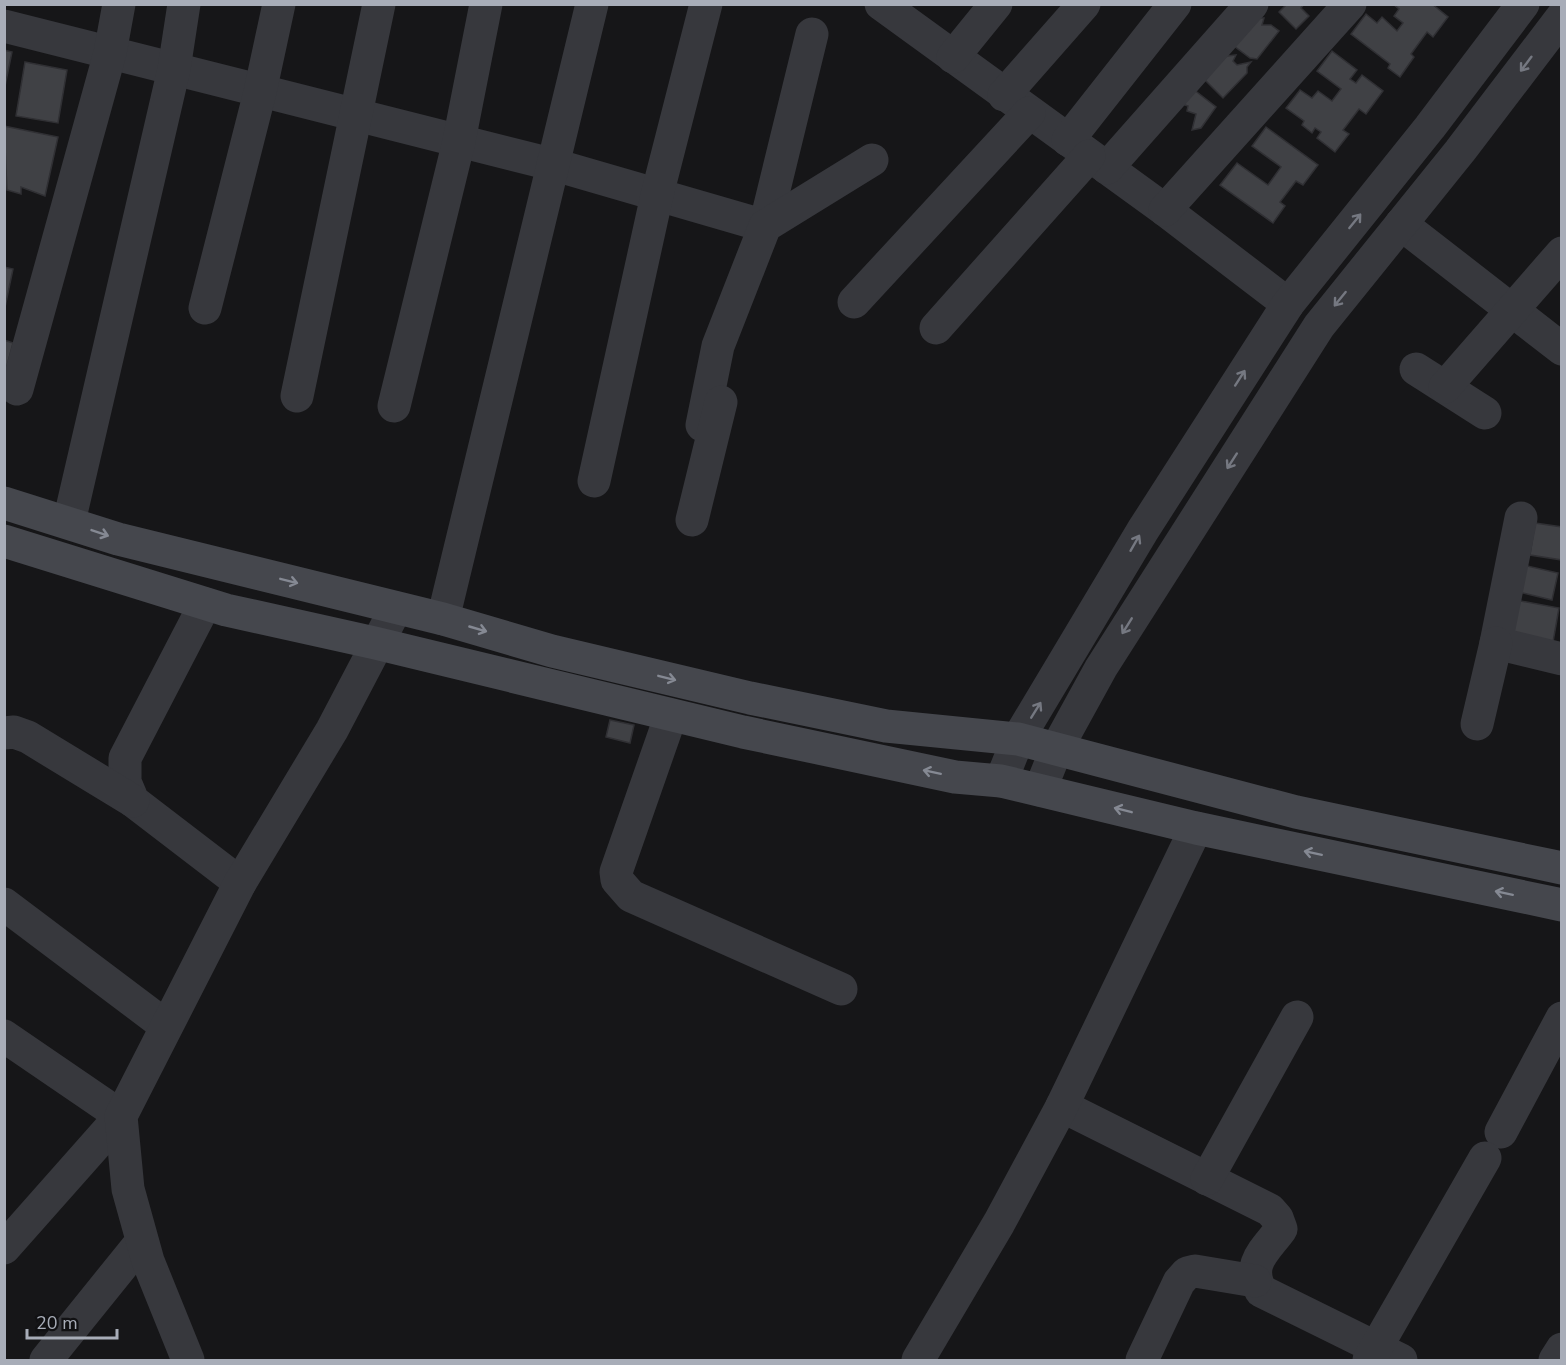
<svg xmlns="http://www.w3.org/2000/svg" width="1566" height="1365" font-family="'Nunito Sans',sans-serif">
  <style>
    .building { fill: #404145; stroke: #303034; stroke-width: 1.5 }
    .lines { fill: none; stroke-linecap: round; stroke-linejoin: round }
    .minor { stroke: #37383d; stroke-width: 33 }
    .tertiary { stroke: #37383d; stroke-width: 33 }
    .secondary { stroke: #45474d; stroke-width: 33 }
    .oneway { stroke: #757881 }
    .oneway2 { stroke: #858993 }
  </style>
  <rect width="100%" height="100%" fill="#161618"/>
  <g class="building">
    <path d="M1287,4H1304L1301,8L1309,16L1296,29L1279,12Z"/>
    <path d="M1393,4H1432L1448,17L1433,37L1427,32L1411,54L1414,57L1400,77L1388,68L1390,64L1351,34L1366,14L1377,23L1382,17L1397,31L1403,23L1394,16L1399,9Z"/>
    <path d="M1247,18H1264L1262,25H1271L1279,31L1257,59L1250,58L1230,43Z"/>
    <path d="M4,50L12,52L4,91Z"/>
    <path d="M1332,51L1357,70L1350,79L1356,83L1362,75L1383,91L1366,114L1359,109L1343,130L1349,134L1335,152L1317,138L1321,132L1315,128L1312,133L1302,125L1304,121L1286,108L1300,90L1312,98L1318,91L1332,101L1341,89L1317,71Z"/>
    <path d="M1236,55L1233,61L1237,65L1251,62L1247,67V73L1223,98L1203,78L1227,56Z"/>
    <path d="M25,62L67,70L58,123L16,116Z"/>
    <path d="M1193,89L1216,107L1201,128L1192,130L1196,114L1187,111L1188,106L1182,104Z"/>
    <path d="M4,126L58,137L45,196L21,187V194L7,190Z"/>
    <path d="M1266,127L1318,165L1303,185L1296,181L1280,202L1285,206L1273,223L1220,185L1237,163L1268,185L1281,167L1252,146Z"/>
    <path d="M4,267L13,269L4,312Z"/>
    <path d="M4,340L13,343L4,377Z"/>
    <path d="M1535,523L1562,527V560L1530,555Z"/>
    <path d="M1518,564L1558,573L1552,600L1511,590Z"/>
    <path d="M1510,599L1559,608L1553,642H1502Z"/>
    <path d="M610,720L634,725L630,743L606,737Z"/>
  </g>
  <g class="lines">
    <g class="minor">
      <path d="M881,4L1165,210L1288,304"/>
      <path d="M4,26L555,165L765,226L812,34"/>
      <path d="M953,57L996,4"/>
      <path d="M1004,95L1084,4"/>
      <path d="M1068,140L1175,4"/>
      <path d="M1107,168L1252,4"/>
      <path d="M1165,210L1350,4"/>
      <path d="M1401,224L1562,349"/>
      <path d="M854,302L1029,113"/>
      <path d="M205,308L260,92L279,4"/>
      <path d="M936,328L1089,156"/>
      <path d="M1416,369L1485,413"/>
      <path d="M1445,387L1562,253"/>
      <path d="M17,389L110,53L119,4"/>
      <path d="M297,396L379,4"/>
      <path d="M394,406L459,141L486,4"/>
      <path d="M702,425L718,346L765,226L872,160"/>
      <path d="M594,481L657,195L706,4"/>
      <path d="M1521,518L1496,643L1562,659"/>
      <path d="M692,520L721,402"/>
      <path d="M69,522L174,69L184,4"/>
      <path d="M205,604L125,758V782L133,801L240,883"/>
      <path d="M443,619L592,4"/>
      <path d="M671,715L616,872L617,880L631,896L841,989"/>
      <path d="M1477,724L1496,643"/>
      <path d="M4,733L14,732L28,737L133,801"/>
      <path d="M4,904L166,1026"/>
      <path d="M4,1036L121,1116L4,1248"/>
      <path d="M1062,1106L1270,1210L1277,1218L1281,1229C1265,1251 1246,1264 1261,1291L1401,1360"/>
      <path d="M1501,1132L1562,1018"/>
      <path d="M1207,1179L1297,1017"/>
      <path d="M46,1360L142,1241"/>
      <path d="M1142,1360L1179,1282L1187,1273L1195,1271L1255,1281"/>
      <path d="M1369,1360L1485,1158"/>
      <path d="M1555,1360L1562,1349"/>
    </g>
    <g class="tertiary">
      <path d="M1001,781L1018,739L1143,530L1288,304L1430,127L1523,4"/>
      <path d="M1040,790L1057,748L1101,668L1319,326L1460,151L1562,17"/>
      <path d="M188,1360L148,1261L128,1189L121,1116L240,883L332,730L396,608"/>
      <path d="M918,1360L999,1223L1062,1106L1196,828"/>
    </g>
    <g class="secondary">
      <path d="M4,503L118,539L443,619L552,651L750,698L886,726L1018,739L1296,812L1562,868"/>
      <path d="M4,541L226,610L375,643L743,732L955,777L1001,781L1196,828L1562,905"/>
    </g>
  </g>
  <defs><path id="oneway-shaft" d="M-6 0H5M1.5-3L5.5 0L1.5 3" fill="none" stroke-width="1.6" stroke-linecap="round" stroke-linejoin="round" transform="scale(1.5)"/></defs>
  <g class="oneway">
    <use href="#oneway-shaft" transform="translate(1526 64) rotate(127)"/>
    <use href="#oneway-shaft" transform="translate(1355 221) rotate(-51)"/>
    <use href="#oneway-shaft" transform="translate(1340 299) rotate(129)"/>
    <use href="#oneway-shaft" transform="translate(1240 378) rotate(-57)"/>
    <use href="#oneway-shaft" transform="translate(1232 461) rotate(123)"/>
    <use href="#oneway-shaft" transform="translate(1135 543) rotate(-60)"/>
    <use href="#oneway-shaft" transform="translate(1127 626) rotate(122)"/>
    <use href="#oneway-shaft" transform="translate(1036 710) rotate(-58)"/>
  </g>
  <g class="oneway2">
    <use href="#oneway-shaft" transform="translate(100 533) rotate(19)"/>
    <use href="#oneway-shaft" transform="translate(289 581) rotate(14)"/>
    <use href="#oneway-shaft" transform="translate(478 629) rotate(16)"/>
    <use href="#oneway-shaft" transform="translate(667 678) rotate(14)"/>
    <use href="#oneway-shaft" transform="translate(932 772) rotate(-168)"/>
    <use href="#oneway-shaft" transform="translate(1123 810) rotate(-166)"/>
    <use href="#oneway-shaft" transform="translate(1313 853) rotate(-168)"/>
    <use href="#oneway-shaft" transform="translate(1504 893) rotate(-168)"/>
  </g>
  <rect width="1566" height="1365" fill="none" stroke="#a8adb8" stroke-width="12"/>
  <path d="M27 1329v9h90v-9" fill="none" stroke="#a8adb8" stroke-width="3"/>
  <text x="36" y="1329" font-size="18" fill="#a8adb8" stroke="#111113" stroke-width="4.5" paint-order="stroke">20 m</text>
</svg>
